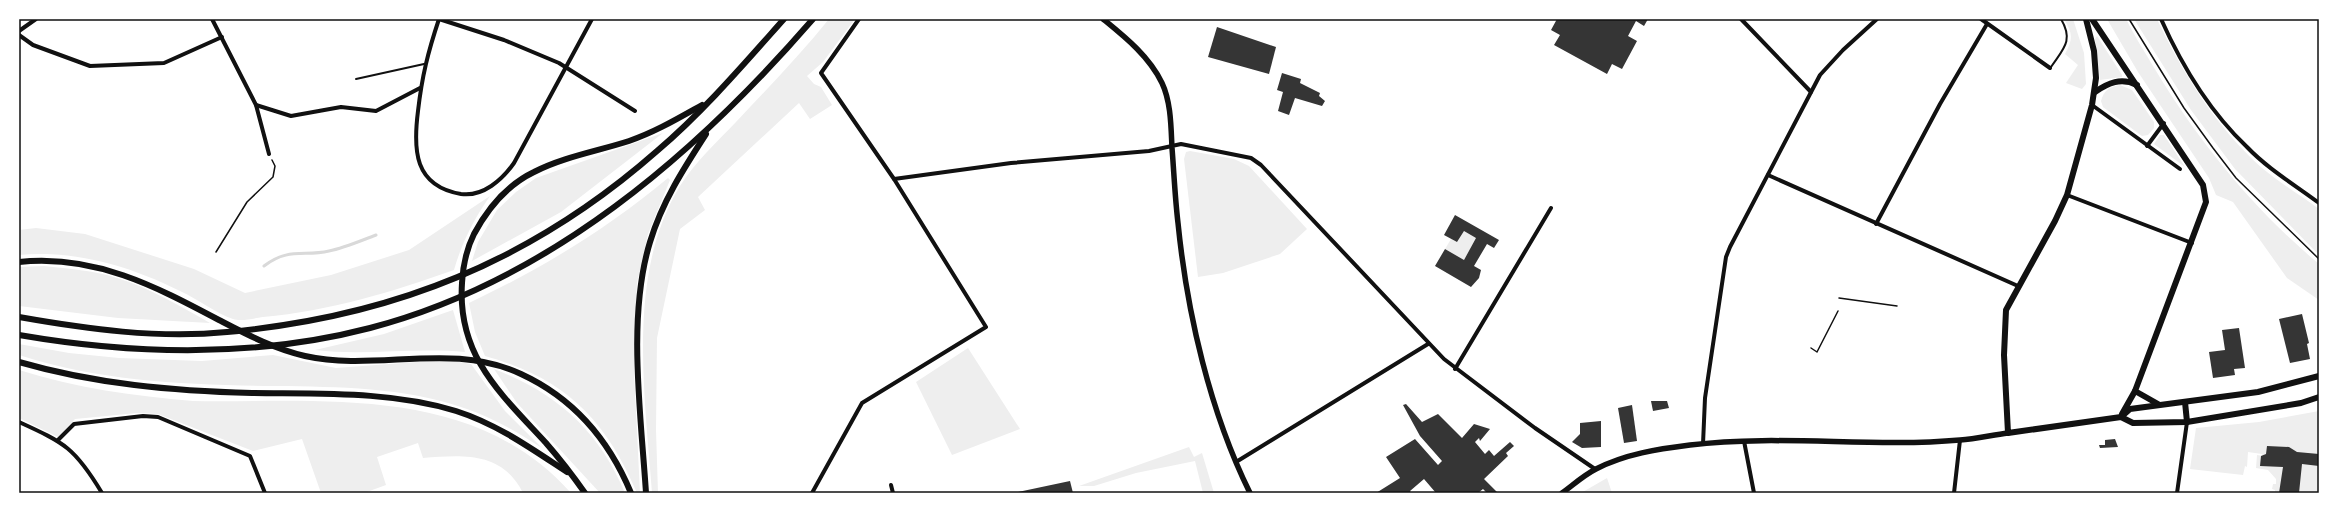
<svg xmlns="http://www.w3.org/2000/svg" width="2338" height="512" font-family="Figtree,sans-serif">
  <style>
    .green { fill: #eee }
    .lines { fill: none; stroke-linecap: round; stroke-linejoin: round }
    .stream { stroke: #d9d9d9; stroke-width: 3 }
    .building { fill: #353535 }
    .path { stroke: #111; stroke-width: 1.5 }
    .service { stroke: #111; stroke-width: 2 }
    .minor { stroke: #111; stroke-width: 4 }
    .secondary { stroke: #111; stroke-width: 5.5 }
    .primary { stroke: #111; stroke-width: 6 }
    .trunk { stroke: #111; stroke-width: 6 }
    .neatline { fill: none; stroke: #111; stroke-width: 1.5 }
  </style>
  <rect width="100%" height="100%" fill="#fff"/>
  <g class="green">
    <path d="M829,19H855L823,62L807,76L814,84L821,87L832,105L810,119L799,103L698,197L705,210L680,229L657,338L656,430L658,493H652C645,394 626,274 680,186C695,162 717,142 736,122C768,88 800,55 829,19Z"/>
    <path d="M2064,19H2073L2084,53L2086,84L2082,89L2066,83L2078,65L2065,54C2073,40 2073,33 2064,19Z"/>
    <path d="M2107,19H2126C2134,35 2144,51 2153,66C2197,140 2253,209 2319,264V300L2287,278L2233,202L2216,195L2209,178L2138,72Z"/>
    <path d="M2134,19H2157C2183,74 2216,127 2262,168C2280,183 2300,195 2319,209V255L2235,169L2191,110Z"/>
    <path d="M2097,36L2122,75V77L2100,80L2095,39Z"/>
    <path d="M2120,85L2132,90L2154,122V128L2148,135L2142,136L2103,107L2101,101C2104,90 2109,87 2120,85Z"/>
    <path d="M663,133L561,212L472,261L478,242L497,210L516,192L536,178Z"/>
    <path d="M2160,135H2164L2185,167L2154,144Z"/>
    <path d="M1190,151L1234,159L1249,166L1307,229L1280,254L1223,273L1198,277L1184,159L1186,152Z"/>
    <path d="M668,178L670,180L648,234L637,283L634,370L640,493H637C605,418 564,378 485,356L475,332L469,303C541,269 607,229 668,178Z"/>
    <path d="M490,196C474,219 462,242 454,270C392,292 330,311 263,317C255,318 241,322 233,319C215,313 198,299 180,291C129,266 76,250 19,255V230L36,228L85,234L194,269L245,293L331,275L409,250Z"/>
    <path d="M1464,231L1476,238L1464,260L1445,249L1451,239L1457,242Z"/>
    <path d="M44,266C69,269 93,270 117,278C150,288 180,306 210,323L118,318L19,306V267Z"/>
    <path d="M453,310L465,352C415,347 365,356 315,350L384,334Z"/>
    <path d="M19,344L69,353L119,358L202,361L273,355L336,368L417,362L454,361L471,364L505,411L542,448C517,432 492,417 464,408C403,387 339,387 276,386C188,385 103,382 19,355Z"/>
    <path d="M968,348L1020,429L952,455L916,382Z"/>
    <path d="M494,369C558,394 598,430 625,493H600L517,403Z"/>
    <path d="M19,370C76,388 134,396 193,401C325,403 474,384 571,493H523C502,451 463,455 423,458L418,443L377,457L386,485L364,493H321L302,439L253,451L158,414L137,413L75,419L58,437L19,418Z"/>
    <path d="M2319,411V493H2275V490L2272,489L2273,484H2276V479L2268,470L2256,468L2257,455L2263,456L2262,454L2248,452L2247,467L2245,466L2243,475L2190,469L2196,428L2259,422Z"/>
    <path d="M1189,447L1194,457L1202,453L1214,493H1203L1195,461L1136,473L1094,486H1079Z"/>
    <path d="M1607,478L1612,493H1581Z"/>
  </g>
  <g class="lines">
    <path class="stream" d="M264,266C289,247 304,257 329,251C344,248 360,241 376,235"/>
  </g>
  <g class="building">
    <path d="M1557,19H1648L1644,26L1636,21L1628,36L1637,41L1622,69L1612,64L1607,74L1554,45L1560,35L1551,30Z"/>
    <path d="M1217,27L1276,47L1269,74L1208,57Z"/>
    <path d="M1282,73L1301,79L1300,83L1320,93L1319,96L1325,101L1322,106L1295,98L1289,115L1278,111L1283,92L1277,90Z"/>
    <path d="M1455,215L1499,240L1494,248L1487,244L1474,266L1481,270L1479,278L1471,287L1435,266L1445,249L1464,260L1476,238L1464,231L1457,242L1444,235Z"/>
    <path d="M2302,314L2309,343L2307,344L2310,359L2290,363L2279,319Z"/>
    <path d="M2239,328L2245,368L2234,369L2235,375L2213,378L2209,352L2225,350L2222,330Z"/>
    <path d="M1651,401H1667L1669,408L1653,411Z"/>
    <path d="M1406,404L1422,422L1438,414L1462,438L1474,424L1490,429L1480,441L1479,438L1475,442L1485,454L1489,450L1494,456L1510,442L1514,446L1506,453L1508,456L1484,479L1498,493H1487L1483,489L1478,493H1436L1424,479L1410,491L1411,493H1376L1400,478L1386,457L1415,439L1438,465L1442,461L1420,436L1403,405Z"/>
    <path d="M1632,405L1637,441L1624,443L1618,408Z"/>
    <path d="M1601,421V447L1582,448L1572,442L1580,434V423Z"/>
    <path d="M2115,439L2118,447L2100,448L2099,445H2105V440Z"/>
    <path d="M2267,446L2289,447L2297,452L2319,454V466L2302,464L2299,493H2279L2283,467L2260,466L2261,456L2266,454Z"/>
    <path d="M1070,481L1073,493H1018V492Z"/>
  </g>
  <g class="lines">
    <g class="path">
      <path d="M2129,19L2184,108L2213,148L2236,178L2319,259"/>
      <path d="M216,252L247,202L273,177L275,166L272,160"/>
      <path d="M1839,298L1897,306"/>
      <path d="M1811,348L1817,352L1838,311"/>
    </g>
    <g class="service">
      <path d="M2051,67C2063,49 2074,41 2061,19"/>
      <path d="M356,79L424,64"/>
    </g>
    <g class="minor">
      <path d="M212,19L256,105L269,154"/>
      <path d="M439,19C428,52 422,76 418,111C413,150 414,186 461,194C483,197 502,180 514,163L592,19"/>
      <path d="M439,19L504,40L559,63L635,111"/>
      <path d="M1741,19L1811,92"/>
      <path d="M1981,19L2050,68"/>
      <path d="M2161,19C2182,66 2209,111 2247,147C2268,169 2295,185 2319,203"/>
      <path d="M19,31L36,19"/>
      <path d="M19,35L33,45L90,66L164,63L222,37"/>
      <path d="M256,105L291,116L341,107L376,111L420,88"/>
      <path d="M2092,105L2180,169"/>
      <path d="M2147,146L2164,123"/>
      <path d="M1768,175L2018,286"/>
      <path d="M894,179L1011,163L1149,151L1181,144L1251,158L1261,165L1444,359L1535,428L1595,469"/>
      <path d="M2067,195L2192,243"/>
      <path d="M1876,224L1940,104L1987,24"/>
      <path d="M1455,369L1551,208"/>
      <path d="M19,422C65,443 75,448 102,493"/>
      <path d="M58,440L74,424L143,416L158,417L250,456L265,493"/>
      <path d="M1744,441L1754,493"/>
      <path d="M1703,444L1705,398L1726,257L1730,247L1820,75L1843,50L1877,19"/>
      <path d="M1236,462L1428,344"/>
      <path d="M891,485L893,493"/>
      <path d="M812,493L862,403L986,327L894,179L821,73L859,19"/>
      <path d="M1954,493L1960,440"/>
      <path d="M2177,493L2187,422"/>
    </g>
    <g class="secondary">
      <path d="M1103,19C1125,37 1149,56 1162,83C1171,102 1171,127 1172,148C1174,173 1175,198 1178,223C1187,313 1210,412 1250,493"/>
      <path d="M1562,493C1573,485 1584,475 1596,469C1625,454 1658,449 1690,445C1780,434 1870,448 1960,440C1976,439 1992,435 2008,433"/>
    </g>
    <g class="primary">
      <path d="M2086,19L2094,51L2096,78L2092,105L2067,195L2055,221L2006,310L2004,355L2008,433L2121,417L2130,409L2258,392L2319,376"/>
      <path d="M2092,19L2203,185L2206,202L2135,391L2158,404"/>
      <path d="M2095,92C2108,83 2121,77 2137,85"/>
      <path d="M2185,402L2187,422"/>
      <path d="M2122,414L2135,391"/>
      <path d="M2121,417L2133,423L2187,422L2301,403L2319,397"/>
    </g>
    <g class="trunk">
      <path d="M19,262C94,254 155,286 219,320C246,334 274,349 305,356C377,372 451,341 521,374C573,398 609,440 631,493"/>
      <path d="M19,317C87,329 158,339 227,332C393,317 532,261 657,151C703,112 744,64 784,19"/>
      <path d="M19,335C135,355 255,358 370,328C549,281 695,155 813,19"/>
      <path d="M19,362C95,384 173,391 252,393C320,394 391,391 456,411C497,424 532,449 567,472"/>
      <path d="M585,493C573,476 560,459 546,443C501,394 457,356 462,283C463,265 466,250 474,234C488,208 507,185 534,172C563,157 598,151 629,141C655,132 677,119 702,105"/>
      <path d="M646,493C641,415 627,317 650,242C662,202 684,168 706,134"/>
    </g>
  </g>
  <rect width="2338" height="512" fill="none" stroke="#ffffff" stroke-width="40"/>
  <rect x="20" y="20" width="2298" height="472" class="neatline"/>
</svg>
